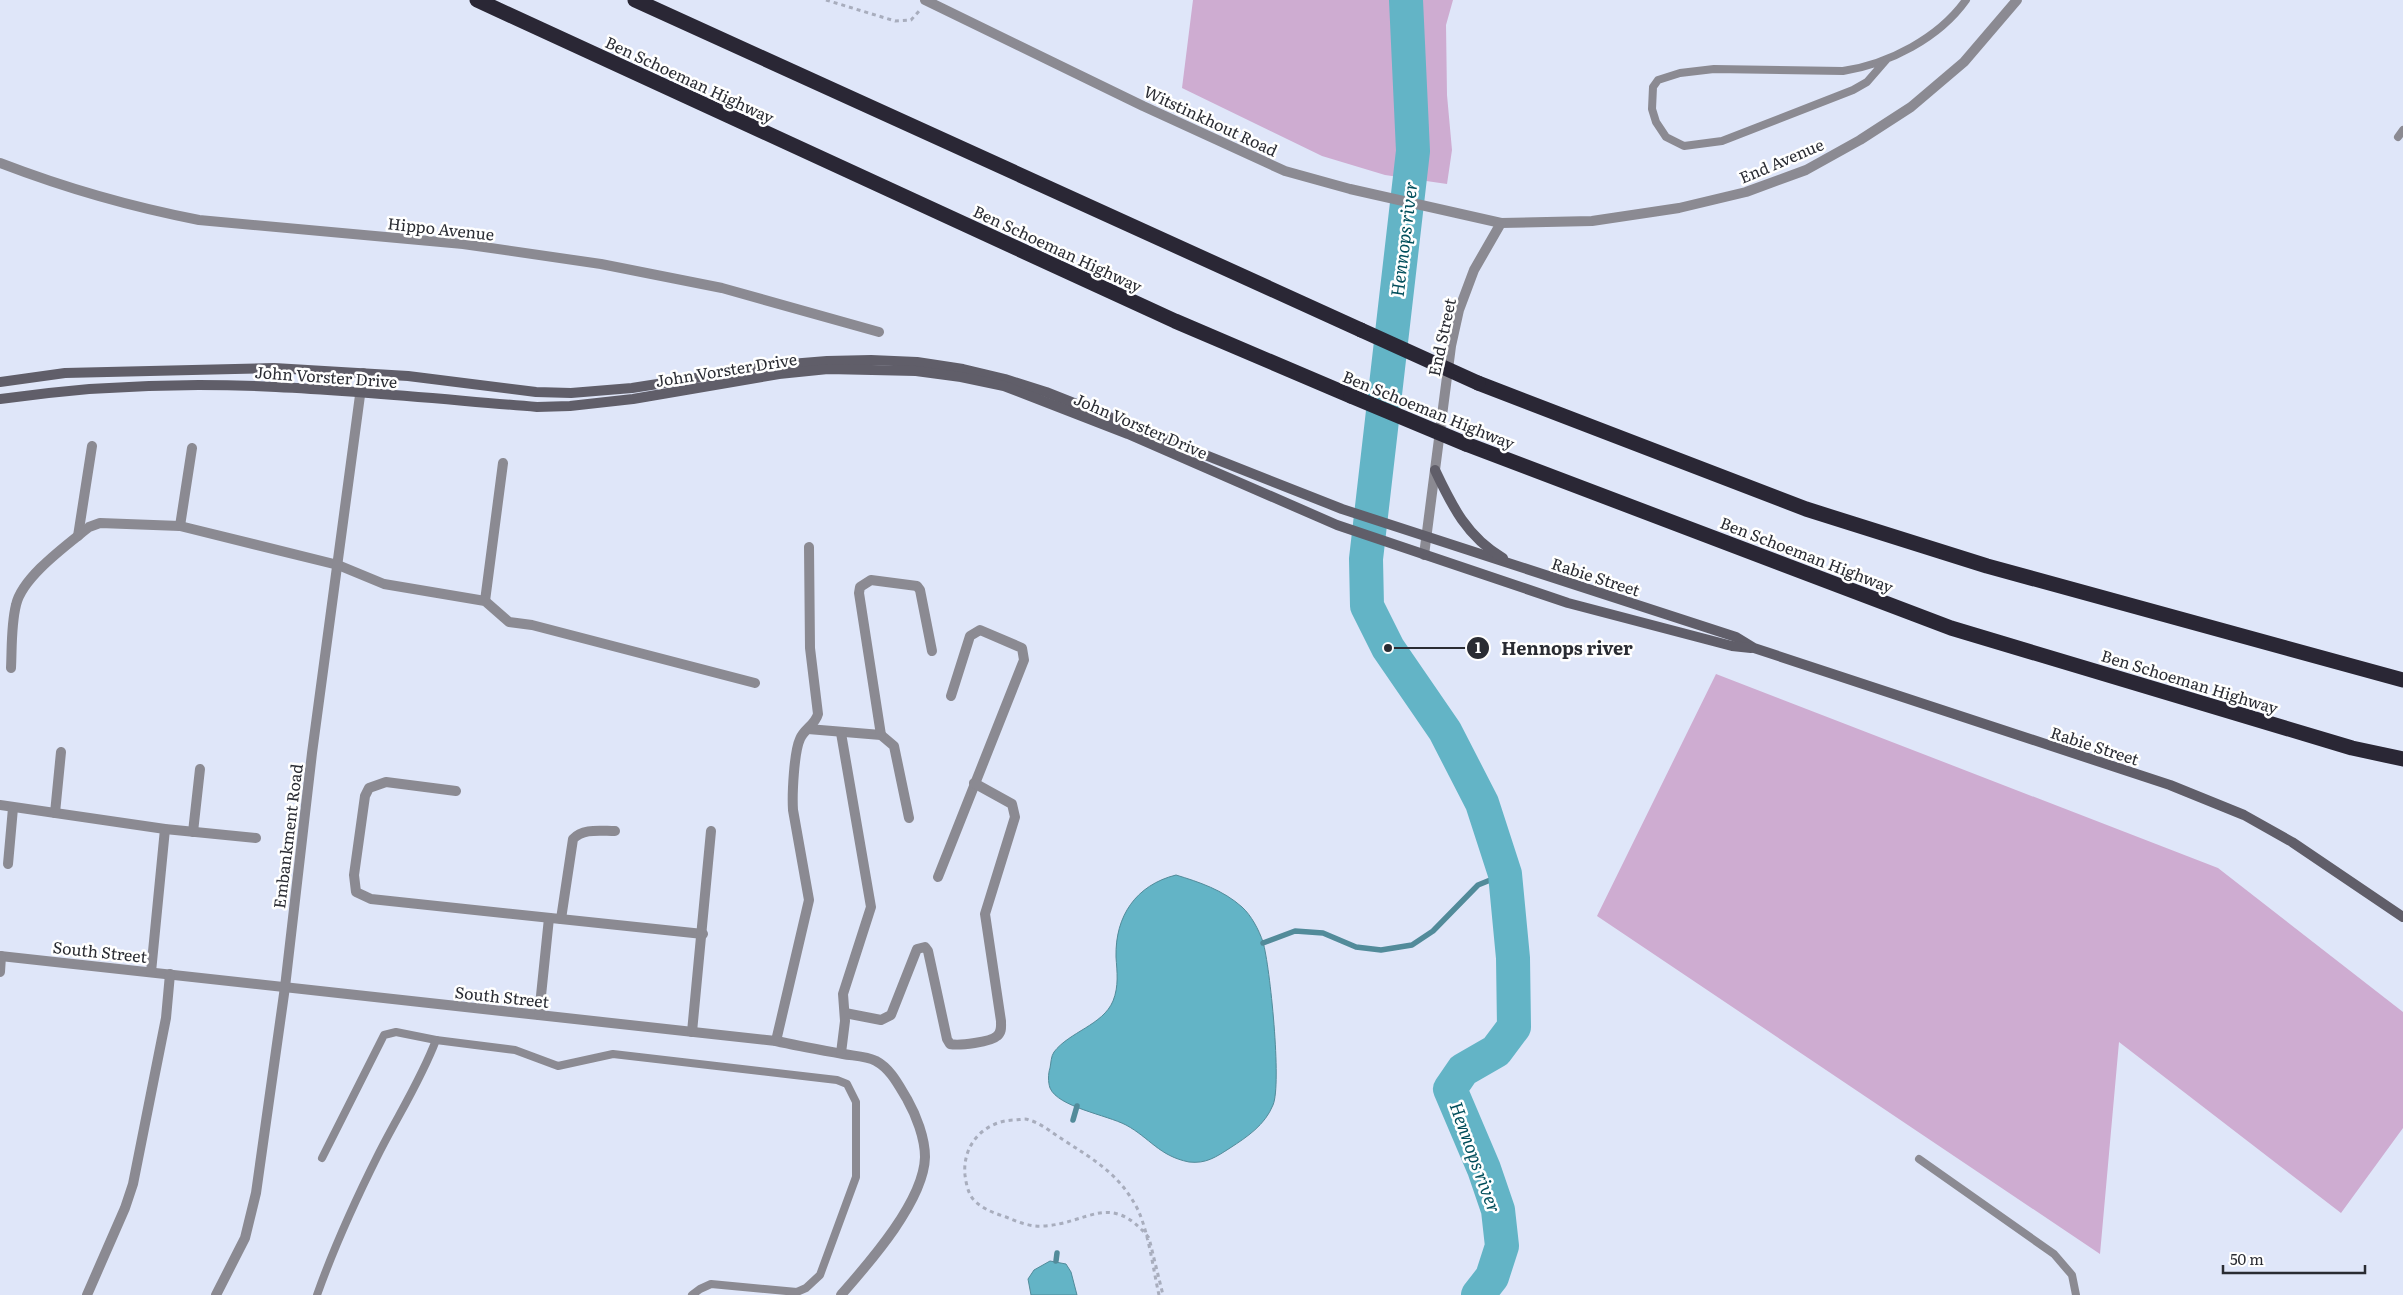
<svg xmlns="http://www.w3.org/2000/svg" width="2403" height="1295" font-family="Literata,serif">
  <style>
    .green { fill: #ceacd1 }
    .water { fill: #63b4c6; stroke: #528b9a }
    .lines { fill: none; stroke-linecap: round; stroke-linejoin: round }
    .stream { stroke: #528b9a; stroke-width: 5.5 }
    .river { stroke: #63b4c6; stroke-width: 34 }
    .path { stroke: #a8adbd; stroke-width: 3; stroke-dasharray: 4 4; stroke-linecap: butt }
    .lane { stroke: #8b8a92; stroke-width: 8 }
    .street { stroke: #8b8a92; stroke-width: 10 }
    .secondary { stroke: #605e69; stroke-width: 10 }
    .highway { stroke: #2a2735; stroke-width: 15 }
    .highway-bridge { stroke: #2a2735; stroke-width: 15 }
    .labels { text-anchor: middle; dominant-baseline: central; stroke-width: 5; stroke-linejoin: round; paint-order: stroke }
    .street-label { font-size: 16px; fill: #2a2c33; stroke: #fff }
    .water-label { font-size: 18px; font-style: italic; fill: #014e5b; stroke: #fff }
    .leader { fill: none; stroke: #2a2c33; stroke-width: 2 }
    .callout-dot { fill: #2a2c33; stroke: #fff; stroke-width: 2 }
    .mark-label { font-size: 15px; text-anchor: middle; font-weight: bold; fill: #fff }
    .callout-label { font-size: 18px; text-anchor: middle; font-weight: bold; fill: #2a2c33; stroke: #fff; stroke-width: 5; stroke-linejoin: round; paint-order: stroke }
  </style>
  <rect width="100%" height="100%" fill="#dfe6f9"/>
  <g class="green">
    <path d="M1193,0H1453L1446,25L1447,95L1452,150L1447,184L1385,175L1322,156L1182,88Z"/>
    <path d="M1716,674L2218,868L2403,1012V1128L2341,1213L2119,1042L2100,1254L1597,916Z"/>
  </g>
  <g class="water">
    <path d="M1176,875C1199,882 1223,890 1242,907C1251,915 1259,930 1263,942C1270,966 1282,1084 1273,1105C1265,1125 1247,1137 1230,1148C1216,1157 1206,1164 1189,1162C1159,1156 1150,1138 1126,1125C1107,1115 1058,1107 1050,1088C1048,1082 1048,1074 1050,1068C1051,1063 1051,1056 1054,1052C1069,1032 1103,1025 1113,1001C1119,986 1117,972 1116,957C1115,916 1136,885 1176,875Z"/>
    <path d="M1050,1261L1066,1264L1071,1272L1077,1295H1031L1028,1279L1034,1270Z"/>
  </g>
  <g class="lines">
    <g class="stream">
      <path d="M1263,943L1295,931L1323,933L1356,947L1381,950L1412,945L1433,931L1478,885L1505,874"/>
      <path d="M1073,1120L1077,1106"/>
      <path d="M1056,1261L1057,1253"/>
    </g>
    <path class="river" d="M1406,0L1413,151L1366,559L1367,606L1388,648L1445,731L1482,803L1505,874L1513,958L1514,1027L1496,1051L1463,1070L1450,1089L1484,1169L1498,1210L1502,1246L1492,1277L1478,1295"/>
    <g class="path">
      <path d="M826,0L895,21L911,20L919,11"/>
      <path d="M1159,1295C1153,1269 1149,1234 1138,1210C1120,1174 1094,1160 1062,1139C1052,1133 1041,1123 1029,1120C1025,1118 1019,1120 1014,1120C984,1121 962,1145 965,1175C966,1183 968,1193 973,1199C982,1209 994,1213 1006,1217C1018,1222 1030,1227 1043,1226C1088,1224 1110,1190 1149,1238L1163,1295"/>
    </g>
    <g class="lane">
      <path d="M1887,59L1867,82L1853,90L1722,141L1684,146L1666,137L1656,122L1652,109L1653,87L1658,80L1680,73L1714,69L1843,71C1889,64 1939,38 1966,0"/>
      <path d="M2398,137L2403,130"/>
      <path d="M322,1158L384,1035L396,1032L436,1040"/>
      <path d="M1919,1159L2054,1254L2072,1275L2076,1295"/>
      <path d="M317,1295C334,1247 355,1201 378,1155C397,1117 421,1080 436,1040L515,1050L558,1066L613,1054L837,1080L847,1084L856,1102V1177L820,1275L806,1288L797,1292L711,1284L700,1289L692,1295"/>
    </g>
    <g class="street">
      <path d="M925,0L1143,106L1285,171L1350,189L1501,223L1592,221L1679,208L1746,192L1806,170L1860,140L1911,107L1964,62L2017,0"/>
      <path d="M0,163C65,188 131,207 199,220L463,244L601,264L722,288L879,332"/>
      <path d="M180,526L192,448"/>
      <path d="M78,536L92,446"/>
      <path d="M1424,555L1451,346L1459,310L1474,270L1501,223"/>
      <path d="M485,601L503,463"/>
      <path d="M11,668C12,648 11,625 16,605C22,577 67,545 89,527L100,523L180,526L338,565L384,584L485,601L509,622L532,625L755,683"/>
      <path d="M808,729L881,735L894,746L909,818"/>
      <path d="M881,735L859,593L860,587L871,580L917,586L920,590L932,651"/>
      <path d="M456,791L386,782L369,788L365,796L354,875L356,892L371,899L703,934"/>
      <path d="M0,805L165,829L256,838"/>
      <path d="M55,813L61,752"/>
      <path d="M193,832L200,769"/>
      <path d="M8,864L13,808"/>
      <path d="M938,877L1024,660L1022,648L980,630L970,636L951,696"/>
      <path d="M561,919L573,839C583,828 600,831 615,831"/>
      <path d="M0,956L776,1041C798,1046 821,1050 843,1054C854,1056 866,1056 876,1061C891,1069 899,1086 907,1099C916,1115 925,1138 925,1157C924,1201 869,1263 841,1295"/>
      <path d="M0,972L1,956"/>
      <path d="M151,972L165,829"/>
      <path d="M845,1013L881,1020L891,1015L917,949L925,947L928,951L947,1039L950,1044C959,1046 991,1042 997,1036C1002,1032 1001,1027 1001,1021L985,914L1015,817L1012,804L974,783"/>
      <path d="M539,1015L549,918"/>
      <path d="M692,1032L711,831"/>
      <path d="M776,1041L809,900L793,810C792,794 794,752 800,739C804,729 815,725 818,714L810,648L809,547"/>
      <path d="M841,1053L845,1021L843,994L871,907L841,733"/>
      <path d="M87,1295L125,1208L133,1184L166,1018L170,974"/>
      <path d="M216,1295L245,1238L256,1193L285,987L312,753L363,373"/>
    </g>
    <g class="secondary">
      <path d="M0,382L65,373L274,368L408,376L536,392L571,393L632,388L778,365L827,361L871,360L917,362L963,369L1005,379L1046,392L1342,509L1736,637L1754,648L2170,785L2244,815L2292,842L2403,917"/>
      <path d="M0,399C91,386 184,382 276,387C363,391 450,400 537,407L570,406L633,399L779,374L828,369L916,371L961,377L1004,386L1128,434L1337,525L1568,603L1732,646L1751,648"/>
      <path d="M1435,470C1452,506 1467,537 1503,558"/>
    </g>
    <g class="highway">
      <path d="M477,0L1175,321L1351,396"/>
      <path d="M635,0L1361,330"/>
      <path d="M1478,383L1806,509L1987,566L2403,680"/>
      <path d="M1466,444L1951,628L2352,748L2403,759"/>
    </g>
    <g class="highway-bridge">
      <path d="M1361,330L1478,383"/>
      <path d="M1351,396L1466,444"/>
    </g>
  </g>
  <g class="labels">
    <g class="street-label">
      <text transform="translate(690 79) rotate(25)">Ben Schoeman Highway</text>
      <text transform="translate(1211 120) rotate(25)">Witstinkhout Road</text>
      <text transform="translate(1781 160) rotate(-23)">End Avenue</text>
      <text transform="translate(441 228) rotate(6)">Hippo Avenue</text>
      <text transform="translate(1058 248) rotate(25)">Ben Schoeman Highway</text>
      <text transform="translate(1441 337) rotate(-78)">End Street</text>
      <text transform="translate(726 369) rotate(-9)">John Vorster Drive</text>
      <text transform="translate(326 376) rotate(4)">John Vorster Drive</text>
      <text transform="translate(1429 409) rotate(22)">Ben Schoeman Highway</text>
      <text transform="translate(1141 425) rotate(23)">John Vorster Drive</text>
      <text transform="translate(1807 554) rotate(21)">Ben Schoeman Highway</text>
      <text transform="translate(1596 576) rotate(18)">Rabie Street</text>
      <text transform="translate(2190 681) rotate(17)">Ben Schoeman Highway</text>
      <text transform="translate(2095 745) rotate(18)">Rabie Street</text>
      <text transform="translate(287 836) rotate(-83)">Embankment Road</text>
      <text transform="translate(100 951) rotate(6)">South Street</text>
      <text transform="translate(502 996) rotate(6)">South Street</text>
    </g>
    <g class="water-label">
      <text transform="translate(1403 239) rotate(-83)">Hennops river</text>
      <text transform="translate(1476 1157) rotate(70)">Hennops river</text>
    </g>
  </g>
  <path class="leader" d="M1388 648L1478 648"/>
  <g class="callout-dot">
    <circle cx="1388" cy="648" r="5"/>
    <circle cx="1478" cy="648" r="12"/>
  </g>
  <g class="mark-label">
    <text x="1478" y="653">1</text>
  </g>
  <g class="callout-label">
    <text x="1567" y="655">Hennops river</text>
  </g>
  <path d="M2223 1265v8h142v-8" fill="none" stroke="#2a2c33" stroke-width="2.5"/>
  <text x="2230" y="1265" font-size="15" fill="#2a2c33" stroke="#ffffff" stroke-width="4" paint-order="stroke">50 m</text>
</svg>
